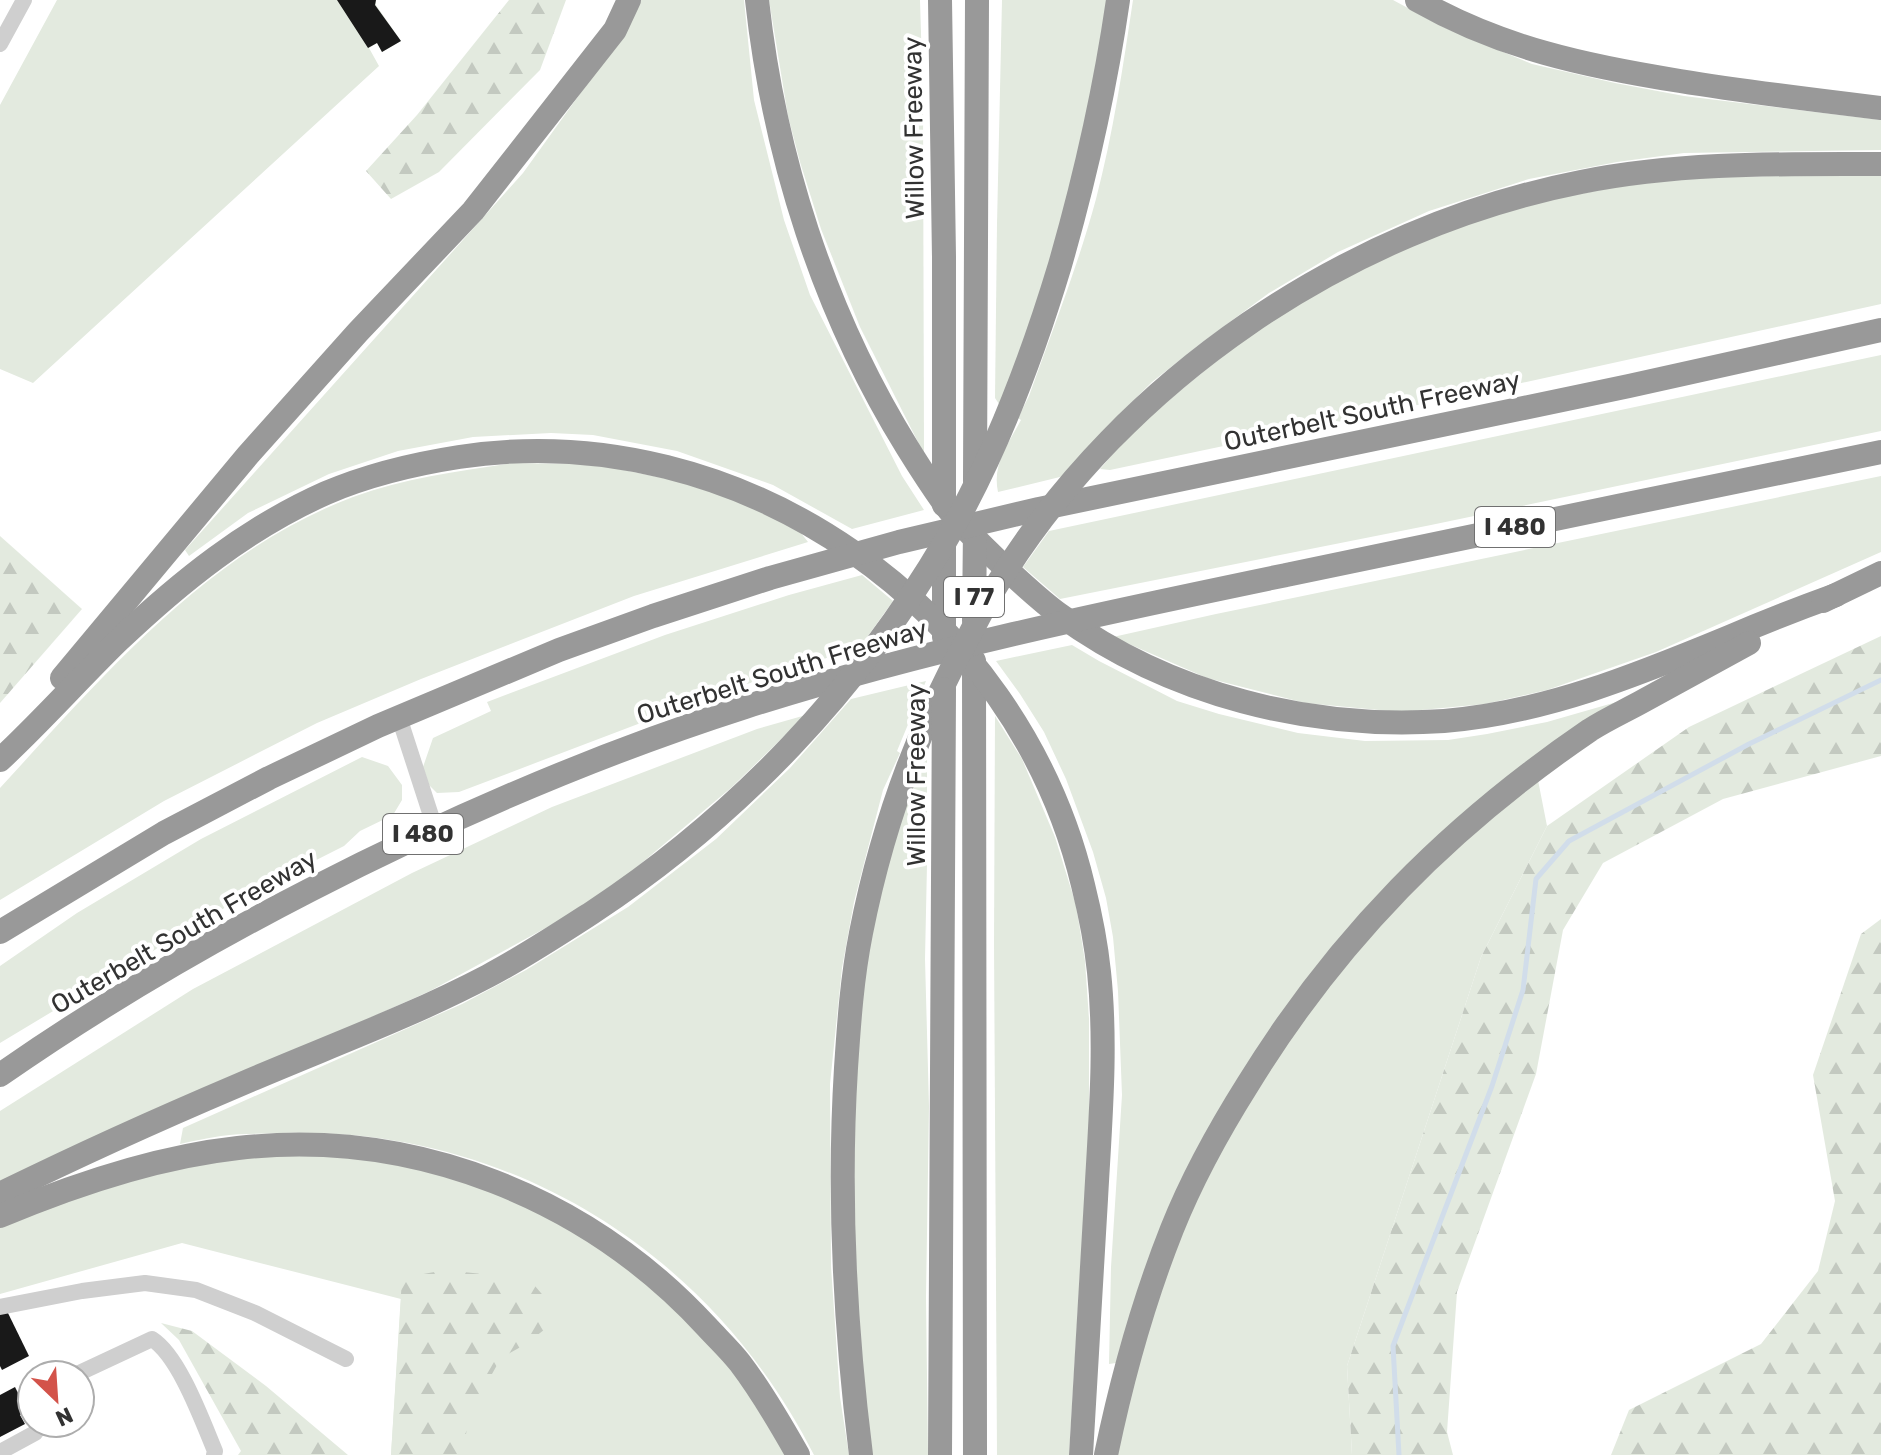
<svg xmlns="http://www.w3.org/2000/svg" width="1881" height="1455" font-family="Rubik,sans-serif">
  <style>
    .green { fill: #e3eadf }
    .forest { fill: url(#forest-firs) }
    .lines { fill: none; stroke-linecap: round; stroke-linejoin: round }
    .stream { stroke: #d1ddea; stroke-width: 5 }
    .building { fill: #191919 }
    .minor { stroke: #cfcfcf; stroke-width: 16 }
    .highway { stroke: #999; stroke-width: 24 }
    .labels { text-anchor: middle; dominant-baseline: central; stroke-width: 8; stroke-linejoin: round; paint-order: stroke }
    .shield { fill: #fff; stroke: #707070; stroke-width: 2 }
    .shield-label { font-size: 24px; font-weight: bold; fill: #323232 }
    .street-label { font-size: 26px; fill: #323232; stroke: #fff }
  </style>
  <defs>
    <pattern id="forest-firs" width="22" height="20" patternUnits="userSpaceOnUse" patternTransform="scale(2)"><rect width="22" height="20" fill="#e3eadf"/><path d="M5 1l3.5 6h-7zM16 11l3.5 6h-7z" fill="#c3c9c0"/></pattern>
  </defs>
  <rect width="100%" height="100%" fill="#fff"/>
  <g class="green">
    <path d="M57,0H376V5L401,41L382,52L377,43L369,48L379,66L33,383L0,369V105Z"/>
    <path d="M640,0H744L754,100L784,220L810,295L902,476L924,510L852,529L773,485L677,451L593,435L551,433L473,437L398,451L329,474L248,513L189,556L185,550L523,173L613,48Z"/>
    <path d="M769,0H920L923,99L924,454L860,327L821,229L800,162L788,116Z"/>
    <path d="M1002,0H1109L1091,107L1055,249L1001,407L995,398L997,224Z"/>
    <path d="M1133,0H1393L1443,27L1532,64L1615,83L1684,96L1881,120V150L1684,153L1617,162L1529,179L1429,211L1338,252L1269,293L1200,344L1152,382L1115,419L1064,476L998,492C992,464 1008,444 1021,420L1018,418L1029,396C1052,331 1078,266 1096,199C1113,134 1123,67 1133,0Z"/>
    <path d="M1881,173V304L1540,379L1110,470L1100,469L1130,434L1181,390L1256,329L1374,260L1512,207L1657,179Z"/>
    <path d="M1881,355V431L1431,525L1060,599L1023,567L1049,531Z"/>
    <path d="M513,463L577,464L614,468L697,485L758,509L801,533L808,542L634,596L421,679L317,723L164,801L0,900V788C103,676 207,552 353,497C405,478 458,471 513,463Z"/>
    <path d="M1881,476V552L1656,652L1547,690L1485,704L1400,712L1305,703L1207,678L1113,637L1216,614Z"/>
    <path d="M862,575L893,601L860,647L717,694L459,792L437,793L425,781L423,767L433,738L491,711L487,702L665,635L789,595Z"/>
    <path d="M1072,645L1099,661L1177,701L1219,714L1298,733L1365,741L1448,740L1487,734L1547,722L1620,701L1582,725L1290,1005L1116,1363L1109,1364L1111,1267L1122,1095L1118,991L1113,937L1106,898L1093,852L1066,779L1044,732L1020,694L996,661Z"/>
    <path d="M926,681L897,751L900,753L883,790L854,902L842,968L830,1084L831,1266L840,1397L849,1455H814C712,1253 510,1126 282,1133C262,1134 241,1133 221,1136C207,1138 193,1141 180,1144L183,1128L462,1004L526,970L628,907L716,839L790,768L851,699Z"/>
    <path d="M806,715L732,787L631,872L564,918L430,991L0,1184V1111L193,989L412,873L552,807L757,729Z"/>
    <path d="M995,716L1022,759L1055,837L1076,905L1085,961L1089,1019V1128L1069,1455H997L994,943Z"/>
    <path d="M927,751V864L925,959L929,1106L926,1297L928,1455H869L858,1308L853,1189L854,1113L866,947L905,799Z"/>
    <path d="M362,757L388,766L402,785V800L393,815L360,831L344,846L241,898L0,1043V966L77,913L201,839Z"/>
    <path d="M1536,770L1547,826L1481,957L1347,1366L1352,1455H1106L1154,1277L1301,1003Z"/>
    <path d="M306,1144L486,1177L680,1298L798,1455H391L401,1299L182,1243L0,1294V1216L50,1195Z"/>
  </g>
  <g class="forest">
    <path d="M509,0H566L540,70L439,172L391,199L366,171L417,115Z"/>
    <path d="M0,536L82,609L0,703Z"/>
    <path d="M1881,636V756L1723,799L1603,863L1563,930L1536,1074L1457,1292L1447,1432L1453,1455H1352L1347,1366L1481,957L1547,826L1689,727Z"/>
    <path d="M1881,919V1455H1611L1629,1410L1761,1344L1818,1271L1835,1201L1813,1075L1861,934Z"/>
    <path d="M445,1270L529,1279L547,1300L554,1322L526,1344L501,1358L470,1413L462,1455H391L402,1278Z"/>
    <path d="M161,1323L192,1331L266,1386L348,1455H238L241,1451L179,1340Z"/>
  </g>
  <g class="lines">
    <path class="stream" d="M1399,1455L1393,1346L1492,1086L1523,990L1536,879L1569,841L1749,744L1881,680"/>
  </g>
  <g class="building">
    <path d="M337,0H376L375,5L401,41L382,52L377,43L368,48Z"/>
    <path d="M6,1309L29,1356L2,1370L0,1366V1312Z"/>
    <path d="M15,1387L27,1411L20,1415L25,1424L0,1437V1395Z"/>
  </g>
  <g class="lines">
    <g class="minor">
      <path d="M0,44L24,0"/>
      <path d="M399,717L435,828"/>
      <path d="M0,1307L82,1291L145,1283L196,1290L255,1313L346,1359"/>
      <path d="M75,1375L152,1339C179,1356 202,1420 215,1451L214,1455"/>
      <path d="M0,1452L35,1433L39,1427V1423"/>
    </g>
    <g class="highway">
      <path d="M757,0C774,156 824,313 907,447C920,468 934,490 949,510C963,528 981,544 997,560C1017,579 1038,599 1060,615C1170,695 1310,730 1444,721C1544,713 1637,675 1729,637C1764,622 1800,608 1836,595"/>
      <path d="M940,0L944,257V505"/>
      <path d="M1417,0C1501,48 1586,66 1680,81C1747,92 1814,100 1881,108"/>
      <path d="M975,481L977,0"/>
      <path d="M1823,601L1881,573"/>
      <path d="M974,621L975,529"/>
      <path d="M944,637V545"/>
      <path d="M974,661L975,1455"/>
      <path d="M62,678L248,455L358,332L473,211L615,30L629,0"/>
      <path d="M0,760C41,722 78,680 118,641C180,582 247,528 326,493C368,475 414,464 459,457C741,414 1017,609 1083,885C1090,913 1096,943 1099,972C1107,1047 1100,1124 1096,1199C1091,1284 1086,1370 1081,1455"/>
      <path d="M0,932L164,833L269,778L378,726L559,650L653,616L770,578L899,542L1039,509L1629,386L1881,330"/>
      <path d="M0,1075C99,1006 203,945 310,890C450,818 595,755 745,707C924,650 1108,612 1291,574C1488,533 1684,492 1881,452"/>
      <path d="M0,1194C79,1155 159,1119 239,1085C322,1049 408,1018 488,976C524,957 559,934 593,912C737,817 859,689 946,540C996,454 1031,361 1060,265C1085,178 1105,90 1118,0"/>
      <path d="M0,1216C76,1184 156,1157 238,1148C415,1128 588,1198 707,1327C718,1339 730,1350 740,1363C762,1392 780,1423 798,1455"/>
      <path d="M861,1455C845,1327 838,1197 846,1068C849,1023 852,978 861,933C882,826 917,729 970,634C979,617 988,599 998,583C1124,379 1347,228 1581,182C1680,162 1781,164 1881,164"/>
      <path d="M940,1455L944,689"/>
      <path d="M1106,1455C1122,1378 1143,1302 1172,1229C1192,1179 1219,1130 1248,1084C1337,939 1449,826 1590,730C1607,719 1625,711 1643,701C1678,682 1714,662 1749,643"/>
    </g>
  </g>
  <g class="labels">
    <g class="shield">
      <rect x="1475" y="507" width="80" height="40" rx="6"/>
      <rect x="944" y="577" width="60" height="40" rx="6"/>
      <rect x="383" y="814" width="80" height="40" rx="6"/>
    </g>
    <g class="shield-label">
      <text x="1515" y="527">I 480</text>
      <text x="974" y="597">I 77</text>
      <text x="423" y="834">I 480</text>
    </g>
    <g class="street-label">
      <text transform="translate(914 128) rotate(-91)">Willow Freeway</text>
      <text transform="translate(1372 411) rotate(-12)">Outerbelt South Freeway</text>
      <text transform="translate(782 672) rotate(-17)">Outerbelt South Freeway</text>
      <text transform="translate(916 775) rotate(-90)">Willow Freeway</text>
      <text transform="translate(184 932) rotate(-30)">Outerbelt South Freeway</text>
    </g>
  </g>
  <g transform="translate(56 1399) rotate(155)"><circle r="38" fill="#ffffff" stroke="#adadad" stroke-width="2"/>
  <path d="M0-6L14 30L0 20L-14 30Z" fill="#d3534a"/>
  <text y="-12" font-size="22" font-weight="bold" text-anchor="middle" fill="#323232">N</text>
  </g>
</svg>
